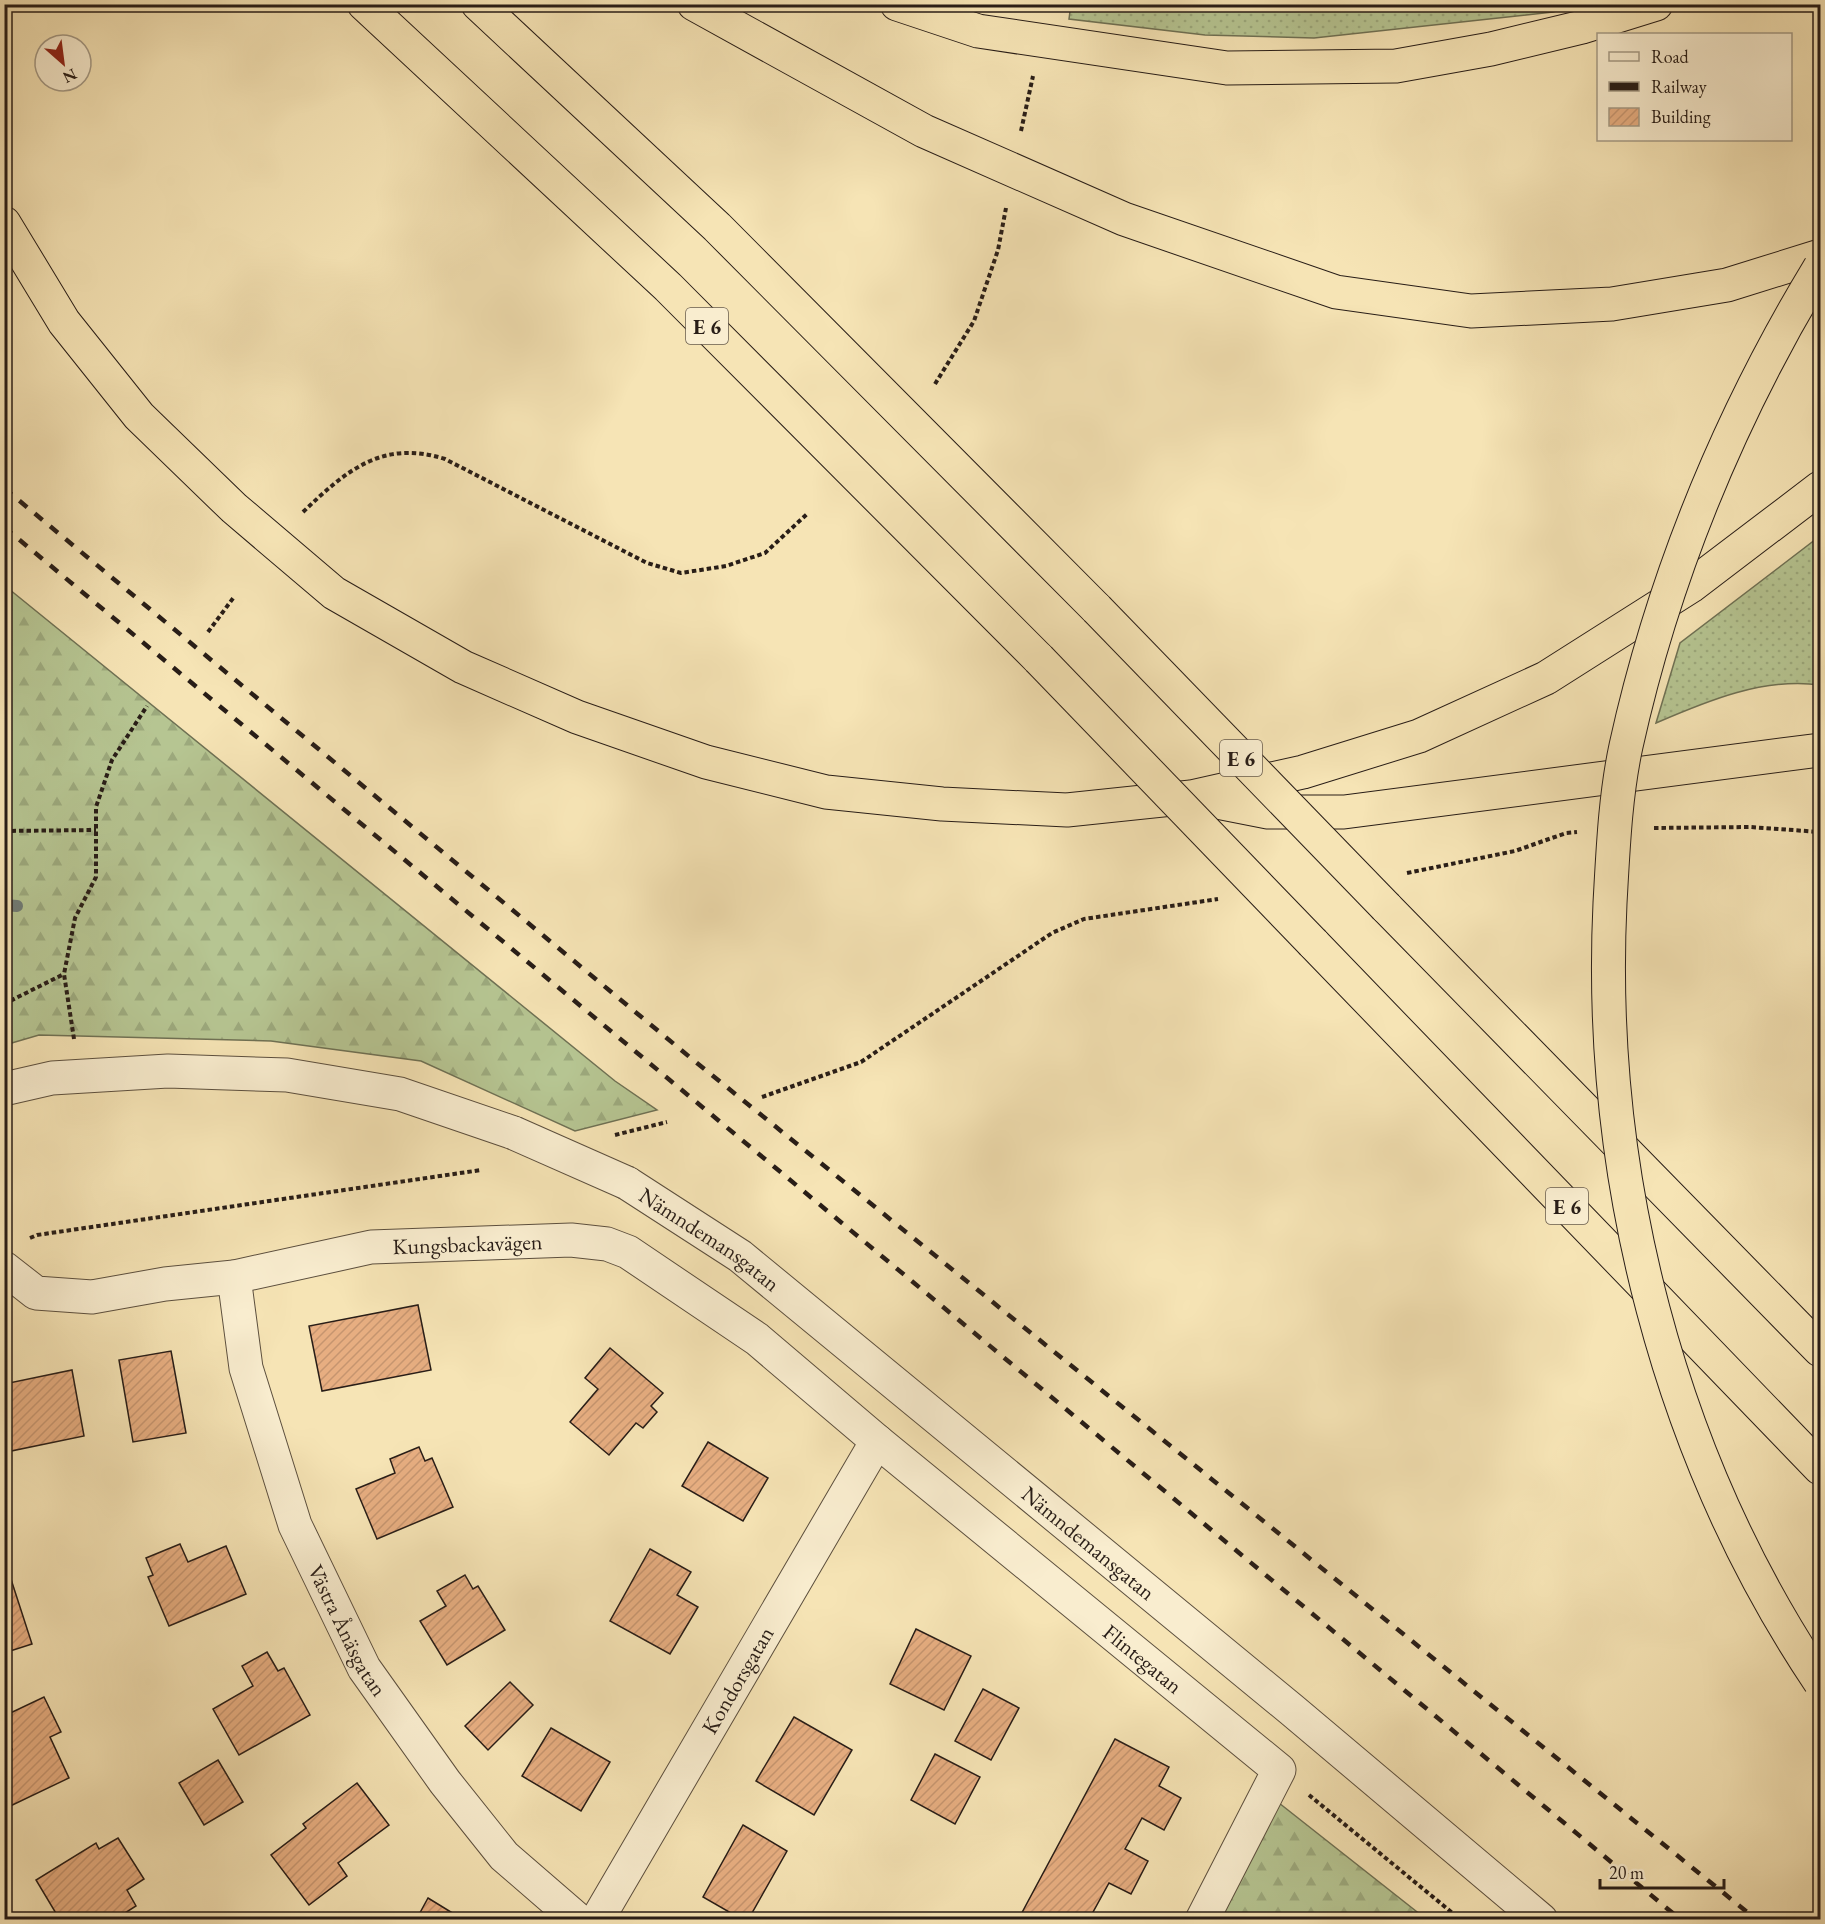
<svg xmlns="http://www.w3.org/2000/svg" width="1825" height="1924" font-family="'EB Garamond',serif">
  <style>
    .grass { fill: url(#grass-dots); stroke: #6f7154; stroke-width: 1.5 }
    .forest { fill: url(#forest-firs); stroke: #6f7154; stroke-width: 1.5 }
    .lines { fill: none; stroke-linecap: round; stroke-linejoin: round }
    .stream { stroke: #707c77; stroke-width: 12 }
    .building { fill: url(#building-hatch); stroke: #281d17; stroke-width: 1.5 }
    .minor-casing { stroke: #5c4f3e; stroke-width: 35 }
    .highway-casing { stroke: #281d17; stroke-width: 35 }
    .path { stroke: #281d17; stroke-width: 4; stroke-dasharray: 4.5 3; stroke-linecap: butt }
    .minor { stroke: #f9edcf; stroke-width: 33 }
    .highway { stroke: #f6e4b5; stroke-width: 33 }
    .rail { stroke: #281d17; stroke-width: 4.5; stroke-dasharray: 10 10; stroke-linecap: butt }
    .minor-bridge-casing { stroke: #5c4f3e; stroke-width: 35; stroke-linecap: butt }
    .highway-bridge-casing { stroke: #281d17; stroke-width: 35; stroke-linecap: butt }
    .minor-bridge { stroke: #f9edcf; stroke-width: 33 }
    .highway-bridge { stroke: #f6e4b5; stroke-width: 33 }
    .labels { text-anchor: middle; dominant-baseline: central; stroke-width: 4.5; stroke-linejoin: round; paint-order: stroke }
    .shield { fill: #f9edcf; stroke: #675b4e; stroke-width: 1.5 }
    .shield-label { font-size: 21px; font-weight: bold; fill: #281d17 }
    .street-label { font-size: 22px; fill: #281d17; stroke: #f9edcf }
  </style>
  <defs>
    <pattern id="grass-dots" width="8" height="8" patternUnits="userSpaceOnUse" patternTransform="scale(1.5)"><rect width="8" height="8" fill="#b6c592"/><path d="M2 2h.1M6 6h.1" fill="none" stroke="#9ca97d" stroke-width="1.8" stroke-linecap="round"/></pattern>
    <pattern id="forest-firs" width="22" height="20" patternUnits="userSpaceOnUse" patternTransform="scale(1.5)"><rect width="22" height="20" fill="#b6c592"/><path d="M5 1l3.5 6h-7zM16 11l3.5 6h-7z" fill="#9ca97d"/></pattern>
    <pattern id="building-hatch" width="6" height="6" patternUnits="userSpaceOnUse" patternTransform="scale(1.5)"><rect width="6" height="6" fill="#e7ae81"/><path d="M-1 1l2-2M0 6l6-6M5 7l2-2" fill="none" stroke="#c6956f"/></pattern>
  </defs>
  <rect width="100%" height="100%" fill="#f6e4b5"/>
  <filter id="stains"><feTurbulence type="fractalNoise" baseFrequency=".00333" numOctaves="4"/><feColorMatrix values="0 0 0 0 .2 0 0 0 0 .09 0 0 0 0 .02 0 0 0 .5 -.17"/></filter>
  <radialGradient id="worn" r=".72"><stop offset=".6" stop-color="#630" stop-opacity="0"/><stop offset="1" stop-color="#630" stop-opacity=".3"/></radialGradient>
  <g class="grass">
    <path d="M1071,4H1578V5L1553,12L1314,38L1205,35L1069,19Z"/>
    <path d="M1820,536V685C1764,677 1707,701 1656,723L1680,643Z"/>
  </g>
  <g class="forest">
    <path d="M4,585L615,1081L657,1110L575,1131L421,1061L271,1041L39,1035L5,1045Z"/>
    <path d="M1279,1803L1426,1919L1216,1920Z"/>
  </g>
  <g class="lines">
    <path class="stream" d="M4,905L17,906"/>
  </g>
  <g class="building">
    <path d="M418,1305L431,1370L322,1391L309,1326Z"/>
    <path d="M610,1348L663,1393L651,1406L657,1412L643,1428L636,1423L609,1455L570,1422L598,1389L585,1378Z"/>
    <path d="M171,1351L186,1433L133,1442L119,1360Z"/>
    <path d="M72,1370L84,1436L11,1451L4,1419V1384Z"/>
    <path d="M708,1442L768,1478L743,1521L682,1486Z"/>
    <path d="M419,1447L425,1461L432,1458L453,1507L377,1539L356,1489L395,1473L390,1459Z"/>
    <path d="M180,1544L188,1562L226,1546L246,1594L169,1626L148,1577L153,1575L146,1558Z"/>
    <path d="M650,1549L691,1572L677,1595L698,1607L670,1654L610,1621Z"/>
    <path d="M8,1570L32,1644L4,1653V1571Z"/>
    <path d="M465,1575L473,1589L478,1586L505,1630L447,1665L420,1621L446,1606L437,1591Z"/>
    <path d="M916,1629L971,1656L944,1710L890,1684Z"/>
    <path d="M267,1652L278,1671L284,1668L310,1715L239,1755L213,1709L253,1686L242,1666Z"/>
    <path d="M510,1682L533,1705L488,1750L465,1726Z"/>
    <path d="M983,1689L1019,1708L991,1760L955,1741Z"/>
    <path d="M44,1697L61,1732L50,1737L69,1778L4,1809V1752L12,1749L4,1734V1716Z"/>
    <path d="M794,1717L852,1750L814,1815L756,1781Z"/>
    <path d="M551,1728L610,1762L581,1811L522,1776Z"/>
    <path d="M1115,1739L1169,1767L1159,1786L1181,1798L1164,1830L1142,1818L1129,1842L1125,1849L1148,1861L1131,1894L1109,1883L1092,1914L1103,1920H1018Z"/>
    <path d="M935,1754L980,1777L955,1824L911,1800Z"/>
    <path d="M218,1760L243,1802L204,1825L179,1783Z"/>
    <path d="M357,1783L389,1825L338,1863L347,1876L309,1905L271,1855L306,1828L303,1824Z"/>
    <path d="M743,1825L787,1851L748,1920H743L703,1897Z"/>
    <path d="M118,1838L144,1879L127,1890L136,1906L114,1920H60L36,1880L96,1843L99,1849Z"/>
    <path d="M428,1898L464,1920H416Z"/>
  </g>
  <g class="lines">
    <g class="minor-casing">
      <g id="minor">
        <path d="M4,1089L52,1078L168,1071L287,1075L400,1094L514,1133"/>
        <path id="s1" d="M627,1183L740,1256L1292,1710L1541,1920"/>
        <path id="s2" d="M4,1268L36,1293L92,1297L165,1284L234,1277L371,1247L571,1240L607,1244L628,1252L757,1339L877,1441L1279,1770L1202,1920"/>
        <path id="s3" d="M234,1277L246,1368L295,1525L364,1668L445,1782L504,1856L578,1920"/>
        <path id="s4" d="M597,1920L877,1441"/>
      </g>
    </g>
    <g class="highway-casing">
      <g id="highway">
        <path d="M364,4L668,287L1039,659"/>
        <path d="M478,4L717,227L1097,609"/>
        <path d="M694,4L924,131L1124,219L1336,292L1471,311L1612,304L1727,285L1820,256"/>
        <path d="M897,4L978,31L1227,68L1396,66L1491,49L1582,27L1656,4"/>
        <path d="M4,223L64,322L139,416L234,508L334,593L463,667L577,717L706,762L826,792L942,804L1067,810L1191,797L1303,772L1419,736L1546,678L1691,586L1820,488"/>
        <path d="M1202,799L1268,812H1344L1820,750"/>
        <path d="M1386,907L1820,1350"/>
        <path d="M1313,943L1820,1468"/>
      </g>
    </g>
    <g class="path">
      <path d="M1021,131L1033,76"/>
      <path d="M935,384L974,321L998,250L1006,208"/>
      <path d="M303,512C346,471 382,439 445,459L647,563L681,573L726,566L765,553L807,514"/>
      <path d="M208,632L234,597"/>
      <path d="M1654,828L1750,827L1820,832"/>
      <path d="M4,831L96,830"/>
      <path d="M1407,873L1515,851L1566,833L1577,832"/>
      <path d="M4,1004L64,974"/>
      <path d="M74,1039L64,974L75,918L96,877V807L112,760L147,706"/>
      <path d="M762,1097L861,1062L1052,933L1084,919L1218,899"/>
      <path d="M615,1135L667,1122"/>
      <path d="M30,1238L37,1235L481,1170"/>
      <path d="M1309,1795L1461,1920"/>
    </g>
    <use href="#minor" class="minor"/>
    <use href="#highway" class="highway"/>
    <g class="rail">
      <path d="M4,488L692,1059L1757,1920"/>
      <path d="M4,527L1681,1920"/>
    </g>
    <g class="minor-bridge-casing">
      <path id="minor-bridge" d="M514,1133L627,1183"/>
    </g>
    <g class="highway-bridge-casing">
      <g id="highway-bridge">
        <path d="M1820,267C1729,417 1664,574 1626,746C1615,797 1613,851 1610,903C1597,1174 1668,1456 1820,1682"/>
        <path d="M1097,609L1386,907"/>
        <path d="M1039,659L1313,943"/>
      </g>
    </g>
    <use href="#minor-bridge" class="minor-bridge"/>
    <use href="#highway-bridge" class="highway-bridge"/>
  </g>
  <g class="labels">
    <g class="shield">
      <rect x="686" y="308" width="42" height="36" rx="4.5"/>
      <rect x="1220" y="740" width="42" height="36" rx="4.5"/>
      <rect x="1546" y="1188" width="42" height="36" rx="4.5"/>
    </g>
    <g class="shield-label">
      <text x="707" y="326">E 6</text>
      <text x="1241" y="758">E 6</text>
      <text x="1567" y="1206">E 6</text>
    </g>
    <g class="street-label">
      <text stroke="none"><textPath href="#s1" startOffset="100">Nämndemansgatan</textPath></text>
      <text stroke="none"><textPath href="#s2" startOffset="477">Kungsbackavägen</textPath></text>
      <text stroke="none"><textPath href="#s1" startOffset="586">Nämndemansgatan</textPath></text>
      <text stroke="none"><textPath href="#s3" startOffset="374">Västra Ånäsgatan</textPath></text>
      <text stroke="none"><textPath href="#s2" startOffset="1296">Flintegatan</textPath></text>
      <text stroke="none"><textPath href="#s4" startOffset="278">Kondorsgatan</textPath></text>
    </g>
  </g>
  <rect width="1825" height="1924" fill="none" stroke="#f6e4b5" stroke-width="24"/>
  <rect x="6" y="6" width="1813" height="1912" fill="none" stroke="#281d17" stroke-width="3"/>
  <rect x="12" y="12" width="1801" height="1900" fill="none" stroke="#281d17" stroke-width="1.5"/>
  <rect x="1597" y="33" width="195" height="108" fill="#f9edcf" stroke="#a59a85" stroke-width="1.5"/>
  <rect x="1609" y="52" width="30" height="9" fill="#f9edcf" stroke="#a59a85" stroke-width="1.5"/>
  <text x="1651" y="63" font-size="18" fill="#281d17">Road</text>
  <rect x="1609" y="82" width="30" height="9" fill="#281d17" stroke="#a59a85" stroke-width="1.5"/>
  <text x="1651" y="93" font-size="18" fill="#281d17">Railway</text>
  <rect x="1609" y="108" width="30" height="18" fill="url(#building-hatch)" stroke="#a59a85" stroke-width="1.5"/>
  <text x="1651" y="123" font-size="18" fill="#281d17">Building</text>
  <g transform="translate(63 63) rotate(152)"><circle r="28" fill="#f9edcf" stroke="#a59a85" stroke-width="1.5"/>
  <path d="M0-4.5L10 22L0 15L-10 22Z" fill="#8f2418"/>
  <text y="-9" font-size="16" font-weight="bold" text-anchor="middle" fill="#281d17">N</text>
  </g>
  <path d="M1600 1879v9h124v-9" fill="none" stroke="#281d17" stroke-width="3"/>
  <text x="1609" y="1879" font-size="18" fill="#281d17" stroke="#f9edcf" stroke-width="4.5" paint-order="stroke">20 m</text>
  <rect width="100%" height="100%" filter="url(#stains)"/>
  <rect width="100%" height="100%" fill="url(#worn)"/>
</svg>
